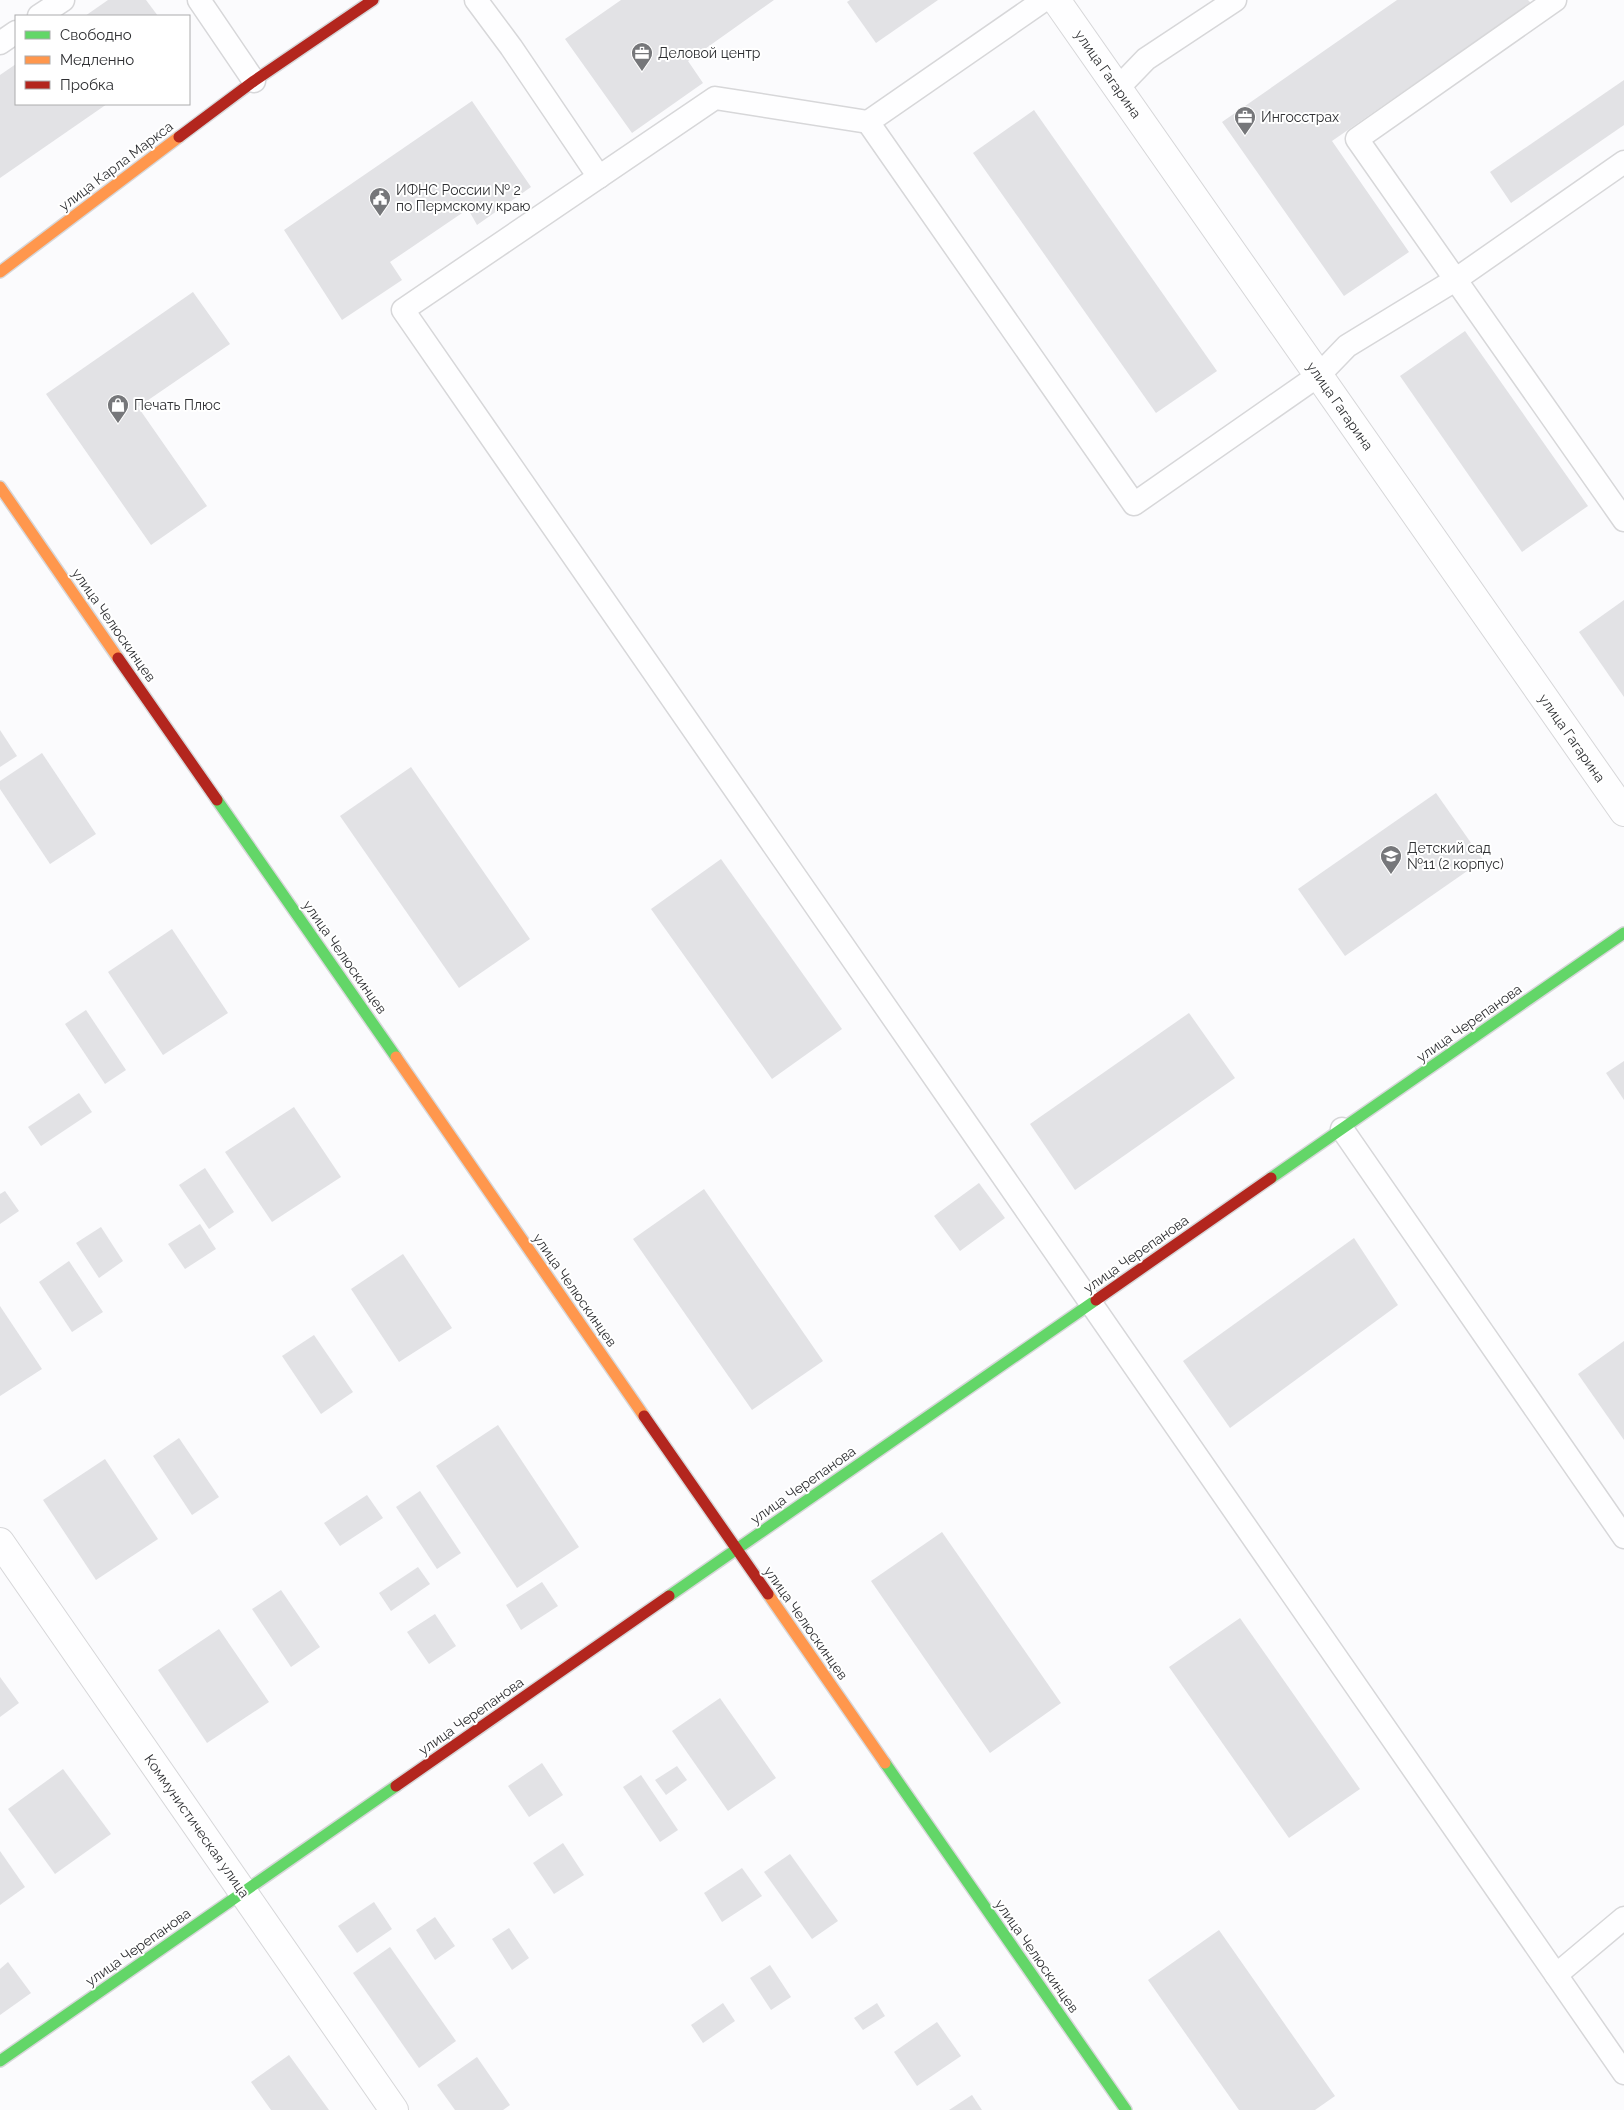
<svg xmlns="http://www.w3.org/2000/svg" width="1624" height="2110" font-family="Raleway,sans-serif">
  <style>
    .building { fill: #e2e2e5 }
    .lines { fill: none; stroke-linecap: round; stroke-linejoin: round }
    .lane-casing { stroke: #d7d7d9; stroke-width: 25 }
    .street-casing { stroke: #d7d7d9; stroke-width: 30 }
    .fast-casing { stroke: #d7d7d9; stroke-width: 14 }
    .slow-casing { stroke: #d7d7d9; stroke-width: 14 }
    .jam-casing { stroke: #d7d7d9; stroke-width: 14 }
    .lane { stroke: #fefeff; stroke-width: 22 }
    .street { stroke: #fefeff; stroke-width: 28 }
    .fast { stroke: #63d668; stroke-width: 11 }
    .slow { stroke: #ff974d; stroke-width: 11 }
    .jam { stroke: #b3261e; stroke-width: 11 }
    .labels { text-anchor: middle; dominant-baseline: central; stroke-width: 4; stroke-linejoin: round; paint-order: stroke }
    .poi-label { font-size: 14px; fill: #2f3033; stroke: #fff; text-anchor: start }
    .street-label { font-size: 14px; fill: #2f3033; stroke: #fff }
  </style>
  <rect width="100%" height="100%" fill="#fbfbfd"/>
  <g class="building">
    <path d="M108,0H146L158,16H85Z"/>
    <path d="M621,0H774L688,61L703,83L632,133L565,39Z"/>
    <path d="M850,0H938L876,43L847,2Z"/>
    <path d="M1397,0H1528L1531,3L1332,141L1409,252L1344,296L1222,122Z"/>
    <path d="M16,64V104H107L0,178V75Z"/>
    <path d="M1624,80V125L1511,203L1490,172Z"/>
    <path d="M472,101L531,187L477,225L468,209L390,262L402,280L342,320L284,230Z"/>
    <path d="M1034,110L1217,371L1156,413L973,153Z"/>
    <path d="M193,292L230,344L138,407L207,506L151,545L46,394Z"/>
    <path d="M1465,331L1588,506L1522,552L1400,376Z"/>
    <path d="M1624,600V697L1579,632Z"/>
    <path d="M0,730L17,756L0,767Z"/>
    <path d="M42,753L96,834L50,864L0,789V781Z"/>
    <path d="M411,767L530,939L459,988L340,816Z"/>
    <path d="M1436,793L1483,860L1345,956L1298,889Z"/>
    <path d="M721,859L842,1029L772,1079L651,909Z"/>
    <path d="M172,929L228,1013L163,1055L108,972Z"/>
    <path d="M86,1010L126,1070L105,1084L65,1024Z"/>
    <path d="M1189,1013L1235,1078L1075,1190L1030,1124Z"/>
    <path d="M1624,1061V1100L1606,1073Z"/>
    <path d="M79,1093L92,1112L41,1146L28,1127Z"/>
    <path d="M294,1107L341,1177L272,1222L225,1152Z"/>
    <path d="M205,1168L234,1212L209,1229L179,1185Z"/>
    <path d="M979,1183L1005,1218L960,1251L934,1216Z"/>
    <path d="M704,1189L823,1361L752,1410L633,1239Z"/>
    <path d="M5,1191L19,1211L0,1224V1194Z"/>
    <path d="M200,1224L216,1249L185,1269L168,1244Z"/>
    <path d="M101,1227L123,1261L99,1278L76,1243Z"/>
    <path d="M1354,1238L1398,1305L1230,1428L1183,1361Z"/>
    <path d="M403,1254L452,1328L399,1362L351,1289Z"/>
    <path d="M69,1261L103,1312L72,1332L39,1282Z"/>
    <path d="M0,1306L42,1369L0,1396Z"/>
    <path d="M314,1335L353,1392L321,1414L282,1356Z"/>
    <path d="M1624,1341V1440L1578,1374Z"/>
    <path d="M498,1425L579,1547L517,1588L436,1466Z"/>
    <path d="M179,1438L219,1497L192,1515L153,1456Z"/>
    <path d="M105,1459L158,1539L96,1580L43,1500Z"/>
    <path d="M420,1491L461,1553L437,1569L396,1507Z"/>
    <path d="M367,1495L383,1518L340,1546L324,1523Z"/>
    <path d="M942,1532L1061,1703L990,1753L871,1581Z"/>
    <path d="M418,1567L430,1584L391,1611L379,1593Z"/>
    <path d="M542,1582L558,1606L521,1630L506,1605Z"/>
    <path d="M281,1590L320,1647L291,1667L252,1609Z"/>
    <path d="M435,1614L456,1646L429,1664L407,1632Z"/>
    <path d="M1240,1618L1360,1789L1289,1838L1169,1667Z"/>
    <path d="M219,1629L269,1702L207,1743L158,1670Z"/>
    <path d="M0,1677L19,1703L0,1717Z"/>
    <path d="M720,1698L776,1778L728,1811L672,1731Z"/>
    <path d="M542,1763L563,1795L529,1817L508,1786Z"/>
    <path d="M677,1766L687,1780L666,1795L655,1780Z"/>
    <path d="M63,1769L111,1834L55,1874L8,1809Z"/>
    <path d="M641,1775L678,1830L660,1842L623,1787Z"/>
    <path d="M563,1843L584,1875L554,1894L533,1863Z"/>
    <path d="M0,1851L25,1887L0,1905Z"/>
    <path d="M790,1854L838,1921L812,1939L764,1872Z"/>
    <path d="M742,1868L762,1896L722,1922L704,1893Z"/>
    <path d="M374,1902L392,1929L357,1953L338,1926Z"/>
    <path d="M435,1917L455,1946L435,1960L416,1930Z"/>
    <path d="M509,1928L529,1958L512,1970L492,1939Z"/>
    <path d="M1219,1930L1335,2096L1315,2110H1239L1148,1980Z"/>
    <path d="M390,1947L456,2041L419,2068L353,1973Z"/>
    <path d="M8,1962L31,1993L0,2015V1969Z"/>
    <path d="M770,1965L791,1997L771,2010L750,1978Z"/>
    <path d="M723,2003L735,2021L703,2043L691,2025Z"/>
    <path d="M877,2003L885,2016L863,2030L854,2018Z"/>
    <path d="M937,2022L961,2056L917,2086L894,2052Z"/>
    <path d="M289,2055L329,2110H271L251,2082Z"/>
    <path d="M477,2057L510,2105L503,2110H455L437,2085Z"/>
    <path d="M972,2095L982,2110H949Z"/>
  </g>
  <g class="lines">
    <g class="lane-casing">
      <g id="lane">
        <path d="M199,0L254,81"/>
        <path d="M476,0L511,47L599,177"/>
        <path d="M1044,0L868,122L1134,504L1319,375L1347,346L1455,280L1624,162"/>
        <path d="M1555,0L1357,139L1624,520"/>
        <path d="M39,16L63,0"/>
        <path d="M0,43L16,32"/>
        <path d="M1118,88L1146,59L1235,0"/>
        <path d="M868,122L715,98L403,310L1624,2073"/>
        <path d="M1342,1129L1624,1537"/>
        <path d="M1556,1975L1624,1918"/>
      </g>
    </g>
    <g class="street-casing">
      <g id="street">
        <path d="M1056,0L1624,812"/>
        <path d="M0,1542L394,2110"/>
      </g>
    </g>
    <g class="fast-casing">
      <g id="fast">
        <path d="M217,800L396,1057"/>
        <path d="M1271,1178L1624,933"/>
        <path d="M669,1596L1096,1300"/>
        <path d="M885,1763L1126,2110"/>
        <path d="M0,2061L396,1786"/>
      </g>
    </g>
    <g class="slow-casing">
      <g id="slow">
        <path d="M0,272L179,137"/>
        <path d="M0,487L118,658"/>
        <path d="M396,1057L644,1416"/>
        <path d="M768,1594L885,1763"/>
      </g>
    </g>
    <g class="jam-casing">
      <g id="jam">
        <path d="M179,137L254,81L373,0"/>
        <path d="M118,658L217,800"/>
        <path d="M1096,1300L1271,1178"/>
        <path d="M644,1416L768,1594"/>
        <path d="M396,1786L669,1596"/>
      </g>
    </g>
    <use href="#lane" class="lane"/>
    <use href="#street" class="street"/>
    <use href="#fast" class="fast"/>
    <use href="#slow" class="slow"/>
    <use href="#jam" class="jam"/>
  </g>
  <defs>
    <g id="office-pin" transform="scale(1.125)"><path d="M0 17L-7.5 6A9.5 9.5 0 1 1 7.5 6Z" fill="#76777a" stroke="#fff"/><path d="M-6-3h4V-5.5h4V-3h4V5H-6ZM-1-4.5V-3h2v-1.5ZM-6 0V1H6V0Z" fill="#fff"/></g>
    <g id="civic-pin" transform="scale(1.125)"><path d="M0 17L-7.5 6A9.5 9.5 0 1 1 7.5 6Z" fill="#76777a" stroke="#fff"/><path d="M-.6-6.5H3V-4.5H.6V-3L4-1V1h2V6H-6V1h2V-1L-.6-3ZM-1.2 2.5V6h2.4V2.5Z" fill="#fff"/></g>
    <g id="shop-pin" transform="scale(1.125)"><path d="M0 17L-7.5 6A9.5 9.5 0 1 1 7.5 6Z" fill="#76777a" stroke="#fff"/><path d="M-5-2.5h2.3a2.7 3.5 0 0 1 5.4 0H5L5.5 6h-11ZM-1.5-2.5h3a1.5 2.3 0 0 0-3 0Z" fill="#fff"/></g>
    <g id="school-pin" transform="scale(1.125)"><path d="M0 17L-7.5 6A9.5 9.5 0 1 1 7.5 6Z" fill="#76777a" stroke="#fff"/><path d="M0-5L7-2L0 1L-7-2ZM-4 1L0 2.5L4 1V4Q0 6-4 4Z" fill="#fff"/></g>
  </defs>
  <g fill-rule="evenodd">
    <use href="#office-pin" x="642" y="53"/>
    <use href="#office-pin" x="1245" y="117"/>
    <use href="#civic-pin" x="380" y="198"/>
    <use href="#shop-pin" x="118" y="405"/>
    <use href="#school-pin" x="1391" y="856"/>
  </g>
  <g class="labels">
    <g class="poi-label">
      <text x="658" y="53">Деловой центр</text>
      <text x="1261" y="117">Ингосстрах</text>
      <text x="396" y="190">ИФНС России № 2<tspan x="396" dy="16">по Пермскому краю</tspan></text>
      <text x="134" y="405">Печать Плюс</text>
      <text x="1407" y="848">Детский сад<tspan x="1407" dy="16">№11 (2 корпус)</tspan></text>
    </g>
    <g class="street-label">
      <text transform="translate(1108 74) rotate(55)">улица Гагарина</text>
      <text transform="translate(116 166) rotate(-37)">улица Карла Маркса</text>
      <text transform="translate(1340 406) rotate(55)">улица Гагарина</text>
      <text transform="translate(114 625) rotate(55)">улица Челюскинцев</text>
      <text transform="translate(1572 738) rotate(55)">улица Гагарина</text>
      <text transform="translate(345 957) rotate(55)">улица Челюскинцев</text>
      <text transform="translate(1469 1023) rotate(-35)">улица Черепанова</text>
      <text transform="translate(1136 1254) rotate(-35)">улица Черепанова</text>
      <text transform="translate(575 1290) rotate(55)">улица Челюскинцев</text>
      <text transform="translate(803 1485) rotate(-35)">улица Черепанова</text>
      <text transform="translate(806 1623) rotate(55)">улица Челюскинцев</text>
      <text transform="translate(471 1716) rotate(-35)">улица Черепанова</text>
      <text transform="translate(197 1826) rotate(55)">Коммунистическая улица</text>
      <text transform="translate(138 1947) rotate(-35)">улица Черепанова</text>
      <text transform="translate(1037 1956) rotate(55)">улица Челюскинцев</text>
    </g>
  </g>
  <rect x="15" y="15" width="175" height="90" fill="#ffffff" stroke="#acacad"/>
  <rect x="25" y="31" width="25" height="8" fill="#63d668" stroke="#acacad"/>
  <text x="60" y="40" font-size="15" fill="#2f3033">Свободно</text>
  <rect x="25" y="56" width="25" height="8" fill="#ff974d" stroke="#acacad"/>
  <text x="60" y="65" font-size="15" fill="#2f3033">Медленно</text>
  <rect x="25" y="81" width="25" height="8" fill="#b3261e" stroke="#acacad"/>
  <text x="60" y="90" font-size="15" fill="#2f3033">Пробка</text>
</svg>
